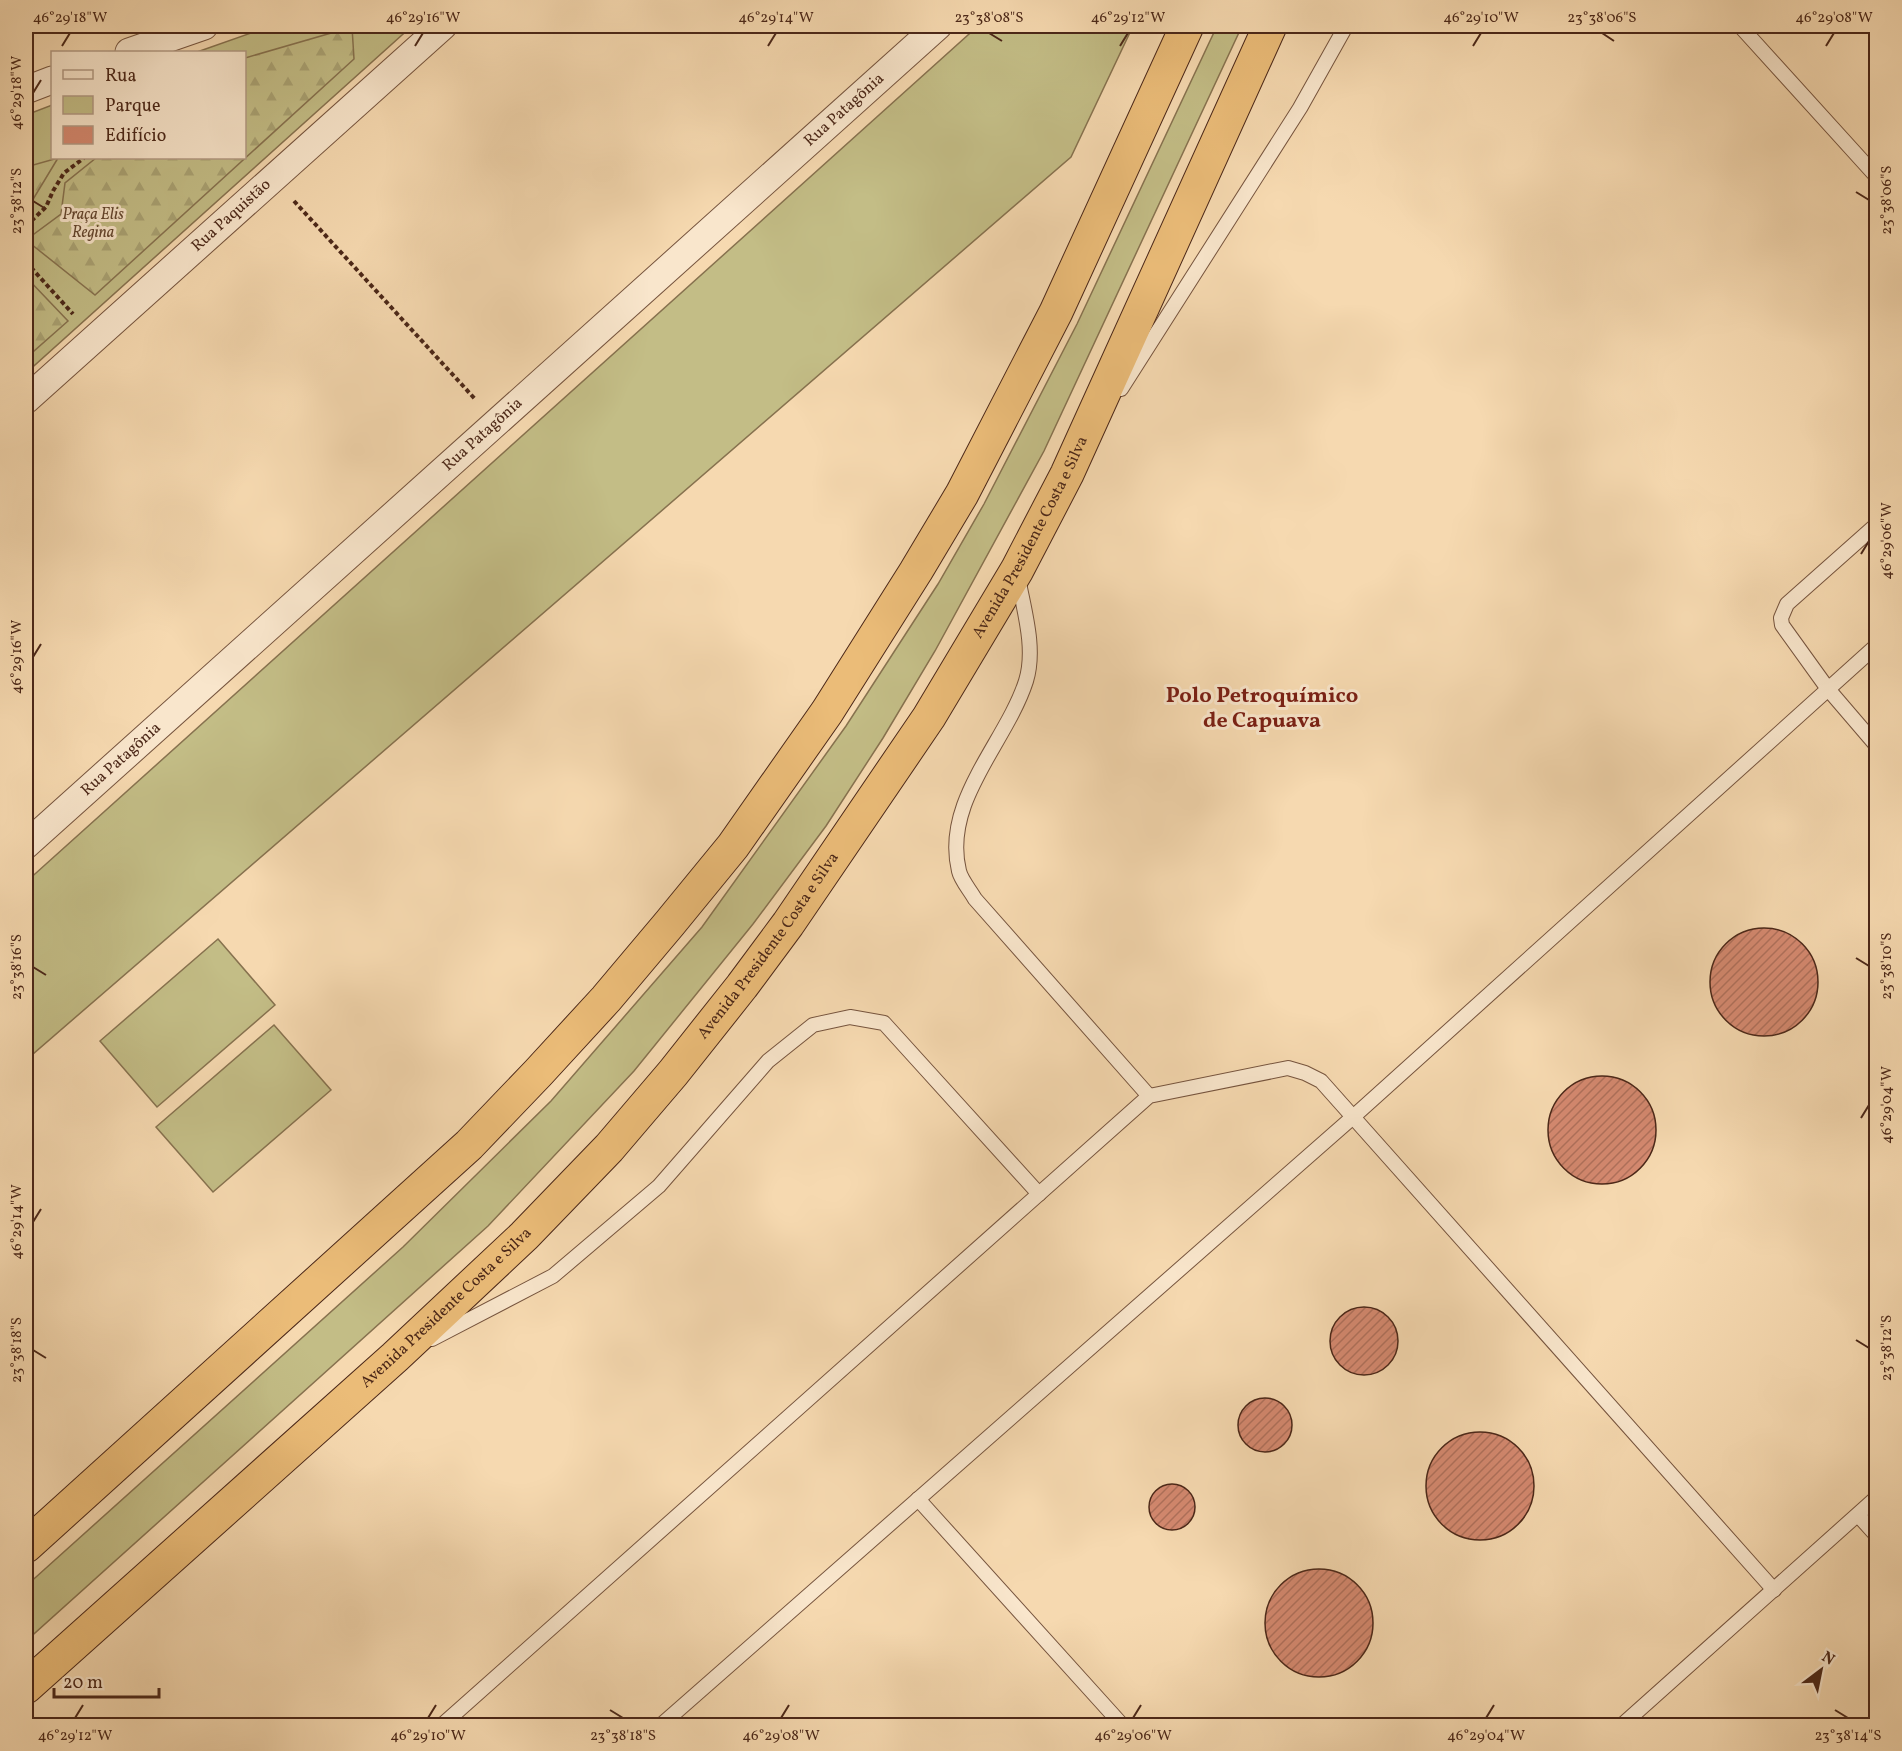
<svg xmlns="http://www.w3.org/2000/svg" width="1902" height="1751" font-family="Vollkorn,serif">
  <style>
    .green { fill: #c3bd86; stroke: #87724f; stroke-width: 1.5 }
    .forest { fill: url(#forest-firs); stroke: #87724f; stroke-width: 1.5 }
    .building { fill: url(#building-hatch); stroke: #4b2718; stroke-width: 1.5 }
    .lines { fill: none; stroke-linecap: round; stroke-linejoin: round }
    .service-casing { stroke: #76543e; stroke-width: 16 }
    .minor-casing { stroke: #76543e; stroke-width: 29 }
    .trunk-casing { stroke: #4b2718; stroke-width: 35 }
    .path { stroke: #4b2718; stroke-width: 4; stroke-dasharray: 4.5 3; stroke-linecap: butt }
    .service { stroke: #f9e6cc; stroke-width: 14 }
    .minor { stroke: #f9e6cc; stroke-width: 27 }
    .trunk { stroke: #ebbc78; stroke-width: 33 }
    .ticks { fill: none; stroke: #4b2718; stroke-width: 2 }
    .labels { text-anchor: middle; dominant-baseline: central; stroke-width: 6; stroke-linejoin: round; paint-order: stroke }
    .street-label { font-size: 16px; fill: #4b2718; stroke: #f9e6cc }
    .park-label { font-size: 16px; font-style: italic; fill: #63452e; stroke: #f9e6cc }
    .district-label { font-size: 22px; font-weight: bold; fill: #7a1f14; stroke: #f9e6cc }
    .neatline { fill: none; stroke: #4b2718; stroke-width: 2 }
    .ticks-label { font-size: 15px; text-anchor: middle; fill: #4b2718 }
  </style>
  <defs>
    <pattern id="forest-firs" width="22" height="20" patternUnits="userSpaceOnUse" patternTransform="scale(1.5)"><rect width="22" height="20" fill="#c3bd86"/><path d="M5 1l3.5 6h-7zM16 11l3.5 6h-7z" fill="#a9a273"/></pattern>
    <pattern id="building-hatch" width="6" height="6" patternUnits="userSpaceOnUse" patternTransform="scale(1.5)"><rect width="6" height="6" fill="#d58970"/><path d="M-1 1l2-2M0 6l6-6M5 7l2-2" fill="none" stroke="#af705b"/></pattern>
  </defs>
  <rect width="100%" height="100%" fill="#f6d9b0"/>
  <filter id="stains"><feTurbulence type="fractalNoise" baseFrequency=".00333" numOctaves="4"/><feColorMatrix values="0 0 0 0 .2 0 0 0 0 .09 0 0 0 0 .02 0 0 0 .5 -.17"/></filter>
  <radialGradient id="worn" r=".72"><stop offset=".6" stop-color="#630" stop-opacity="0"/><stop offset="1" stop-color="#630" stop-opacity=".3"/></radialGradient>
  <g class="green">
    <path d="M271,26H412L26,373V115L52,105V158H244V52H197Z"/>
    <path d="M978,26H1133L1071,157L26,1060V882Z"/>
    <path d="M1217,26H1242L1044,451L935,651L883,738L826,826L753,924L634,1071L488,1226L26,1641V1586L403,1247L551,1101L702,927L846,726L938,584L984,504L1077,324Z"/>
    <path d="M218,939L275,1005L157,1107L100,1041Z"/>
    <path d="M274,1025L331,1090L213,1192L156,1127Z"/>
  </g>
  <g class="forest">
    <path d="M352,27L354,59L95,295L26,240L61,214L65,183L96,158H244L245,58Z"/>
    <path d="M58,158L32,201L26,209V167Z"/>
    <path d="M26,277L68,321L26,358Z"/>
  </g>
  <g class="building">
    <circle cx="1764" cy="982" r="54"/>
    <circle cx="1602" cy="1130" r="54"/>
    <circle cx="1364" cy="1341" r="34"/>
    <circle cx="1265" cy="1425" r="27"/>
    <circle cx="1480" cy="1486" r="54"/>
    <circle cx="1172" cy="1507" r="23"/>
    <circle cx="1319" cy="1623" r="54"/>
  </g>
  <g class="lines">
    <g class="service-casing">
      <g id="service">
        <path d="M1740,26L1876,176"/>
        <path d="M1873,26L1876,29"/>
        <path d="M1121,389L1300,108L1346,26"/>
        <path d="M1876,525L1787,604L1781,618L1782,625L1828,689L1876,745"/>
        <path d="M1018,578C1024,610 1036,649 1026,681C1006,743 942,801 959,871C961,880 970,890 975,899L1149,1096"/>
        <path d="M432,1339L553,1276L659,1186L768,1061L813,1025L850,1017L884,1023L1039,1194"/>
        <path d="M918,1499L1123,1726"/>
        <path d="M1858,1515L1876,1535"/>
        <path d="M441,1726L1149,1096L1288,1068L1305,1073L1321,1081L1774,1590"/>
        <path d="M660,1726L1353,1117L1876,646"/>
        <path d="M1621,1726L1876,1498"/>
      </g>
    </g>
    <g class="minor-casing">
      <g id="minor">
        <path d="M129,52L204,26"/>
        <path d="M26,90L52,80"/>
        <path id="s1" d="M26,400L443,26"/>
        <path id="s2" d="M26,845L938,26"/>
      </g>
    </g>
    <g class="trunk-casing">
      <g id="trunk">
        <path d="M26,1546L469,1145L538,1073L606,999L670,923L733,846L827,712L916,571L962,494L1056,312L1187,26"/>
        <path id="s3" d="M26,1687L395,1357L524,1236L609,1148L673,1073L742,986L788,924L929,717L1017,570L1067,474L1270,26"/>
      </g>
    </g>
    <g class="path">
      <path d="M294,201L475,399"/>
      <path d="M26,226L46,207L53,191L64,173L84,158"/>
      <path d="M26,262L73,314"/>
    </g>
    <use href="#service" class="service"/>
    <use href="#minor" class="minor"/>
    <use href="#trunk" class="trunk"/>
  </g>
  <path class="ticks" d="M989,33L1002,41M1602,33L1614,41M62,46L70,33M415,46L423,33M768,46L776,33M1120,46L1128,33M1473,46L1481,33M1826,46L1834,33M33,93L41,80M1856,192L1869,200M33,201L46,209M1861,554L1869,541M33,657L41,644M1856,958L1869,966M33,967L46,975M1861,1118L1869,1105M33,1222L41,1209M1856,1340L1869,1348M33,1350L46,1358M610,1710L623,1718M1835,1710L1848,1718M75,1718L83,1705M428,1718L436,1705M781,1718L789,1705M1133,1718L1141,1705M1486,1718L1494,1705"/>
  <g class="labels">
    <g class="street-label">
      <text stroke="none"><textPath href="#s2" startOffset="1100">Rua Patagônia</textPath></text>
      <text stroke="none"><textPath href="#s1" startOffset="276">Rua Paquistão</textPath></text>
      <text stroke="none"><textPath href="#s2" startOffset="614">Rua Patagônia</textPath></text>
      <text stroke="none"><textPath href="#s3" startOffset="1538">Avenida Presidente Costa e Silva</textPath></text>
      <text stroke="none"><textPath href="#s2" startOffset="128">Rua Patagônia</textPath></text>
      <text stroke="none"><textPath href="#s3" startOffset="1052">Avenida Presidente Costa e Silva</textPath></text>
      <text stroke="none"><textPath href="#s3" startOffset="566">Avenida Presidente Costa e Silva</textPath></text>
    </g>
    <g class="park-label">
      <text x="93" y="215">Praça Elis<tspan x="93" dy="18">Regina</tspan></text>
    </g>
    <g class="district-label">
      <text x="1262" y="696">Polo Petroquímico<tspan x="1262" dy="25">de Capuava</tspan></text>
    </g>
  </g>
  <rect width="1902" height="1751" fill="none" stroke="#f6d9b0" stroke-width="66"/>
  <rect x="51" y="51" width="195" height="108" fill="#f9e6cc" stroke="#b39a84" stroke-width="1.5"/>
  <rect x="63" y="70" width="30" height="9" fill="#f9e6cc" stroke="#b39a84" stroke-width="1.5"/>
  <text x="105" y="81" font-size="18" fill="#4b2718">Rua</text>
  <rect x="63" y="96" width="30" height="18" fill="#c3bd86" stroke="#b39a84" stroke-width="1.5"/>
  <text x="105" y="111" font-size="18" fill="#4b2718">Parque</text>
  <rect x="63" y="126" width="30" height="18" fill="#d58970" stroke="#b39a84" stroke-width="1.5"/>
  <text x="105" y="141" font-size="18" fill="#4b2718">Edifício</text>
  <g transform="translate(1821 1670) rotate(32)" stroke="#f9e6cc" stroke-width="4.5" paint-order="stroke">
  <path d="M0-4.5L10 22L0 15L-10 22Z" fill="#4b2718"/>
  <text y="-9" font-size="16" font-weight="bold" text-anchor="middle" fill="#4b2718">N</text>
  </g>
  <path d="M54 1688v9h105v-9" fill="none" stroke="#4b2718" stroke-width="3"/>
  <text x="63" y="1688" font-size="18" fill="#4b2718" stroke="#f9e6cc" stroke-width="4.5" paint-order="stroke">20 m</text>
  <rect x="33" y="33" width="1836" height="1685" class="neatline"/>
  <g class="ticks-label">
    <text x="70" y="22">46°29'18"W</text>
    <text x="423" y="22">46°29'16"W</text>
    <text x="776" y="22">46°29'14"W</text>
    <text x="989" y="22">23°38'08"S</text>
    <text x="1128" y="22">46°29'12"W</text>
    <text x="1481" y="22">46°29'10"W</text>
    <text x="1602" y="22">23°38'06"S</text>
    <text x="1834" y="22">46°29'08"W</text>
    <text transform="translate(16 93) rotate(-90)" y="5">46°29'18"W</text>
    <text transform="translate(1886 200) rotate(-90)" y="5">23°38'06"S</text>
    <text transform="translate(16 201) rotate(-90)" y="5">23°38'12"S</text>
    <text transform="translate(1886 541) rotate(-90)" y="5">46°29'06"W</text>
    <text transform="translate(16 657) rotate(-90)" y="5">46°29'16"W</text>
    <text transform="translate(1886 966) rotate(-90)" y="5">23°38'10"S</text>
    <text transform="translate(16 967) rotate(-90)" y="5">23°38'16"S</text>
    <text transform="translate(1886 1105) rotate(-90)" y="5">46°29'04"W</text>
    <text transform="translate(16 1222) rotate(-90)" y="5">46°29'14"W</text>
    <text transform="translate(1886 1348) rotate(-90)" y="5">23°38'12"S</text>
    <text transform="translate(16 1350) rotate(-90)" y="5">23°38'18"S</text>
    <text x="75" y="1740">46°29'12"W</text>
    <text x="428" y="1740">46°29'10"W</text>
    <text x="623" y="1740">23°38'18"S</text>
    <text x="781" y="1740">46°29'08"W</text>
    <text x="1133" y="1740">46°29'06"W</text>
    <text x="1486" y="1740">46°29'04"W</text>
    <text x="1848" y="1740">23°38'14"S</text>
  </g>
  <rect width="100%" height="100%" filter="url(#stains)"/>
  <rect width="100%" height="100%" fill="url(#worn)"/>
</svg>
